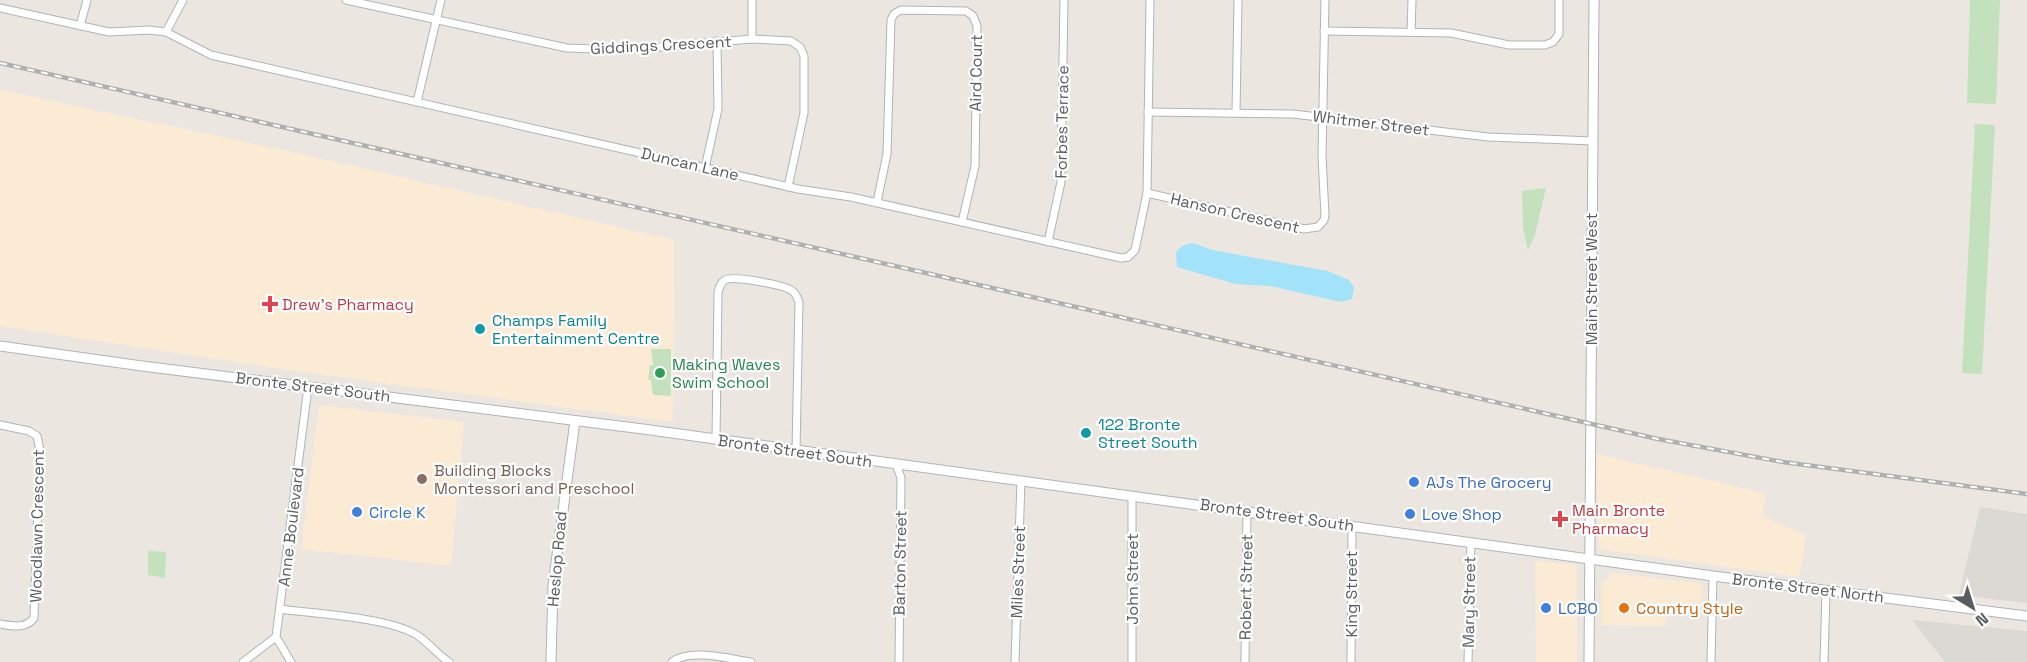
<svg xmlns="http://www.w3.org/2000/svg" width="2027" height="662" font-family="'Space Grotesk',sans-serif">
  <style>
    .commercial { fill: #fbebd5 }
    .industrial { fill: #dcd8d4 }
    .green { fill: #c4e1bd }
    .water { fill: #a2e3f9 }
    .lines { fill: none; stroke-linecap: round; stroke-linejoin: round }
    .street-casing { stroke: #b0b4b7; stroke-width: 9 }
    .secondary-casing { stroke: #b0b4b7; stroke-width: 11 }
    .street { stroke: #fff; stroke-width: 7 }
    .secondary { stroke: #fff; stroke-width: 9 }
    .rail-casing { stroke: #afb0b0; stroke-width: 4.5 }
    .rail { stroke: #fff; stroke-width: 2; stroke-dasharray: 7; stroke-linecap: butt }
    .health-dot { fill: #e0444e; stroke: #fff; stroke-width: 2 }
    .culture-dot { fill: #0f9aa8; stroke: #fff; stroke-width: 2 }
    .leisure-dot { fill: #2e9e5b; stroke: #fff; stroke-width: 2 }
    .education-dot { fill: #8d6e63; stroke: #fff; stroke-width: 2 }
    .shop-dot { fill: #3f7fe0; stroke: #fff; stroke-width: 2 }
    .food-dot { fill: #e8710a; stroke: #fff; stroke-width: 2 }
    .labels { text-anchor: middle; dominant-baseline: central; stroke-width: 4.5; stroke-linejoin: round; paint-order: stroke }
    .street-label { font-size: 16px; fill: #595d60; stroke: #fff }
    .health-label { font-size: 16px; fill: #be3a42; stroke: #fff; text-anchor: start }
    .culture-label { font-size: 16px; fill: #0d838f; stroke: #fff; text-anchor: start }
    .leisure-label { font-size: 16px; fill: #27864d; stroke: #fff; text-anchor: start }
    .education-label { font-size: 16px; fill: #785e54; stroke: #fff; text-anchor: start }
    .shop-label { font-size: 16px; fill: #366cbe; stroke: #fff; text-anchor: start }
    .food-label { font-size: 16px; fill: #c56008; stroke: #fff; text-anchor: start }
  </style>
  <rect width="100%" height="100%" fill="#ebe6e0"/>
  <g class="commercial">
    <path d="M0,90L292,152L674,240L673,422L288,370L0,326Z"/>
    <path d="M319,405L464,422L451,566L301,549Z"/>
    <path d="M1596,454L1765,493L1763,516L1806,535L1800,577L1599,549Z"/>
    <path d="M1535,561L1577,565V662H1536Z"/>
    <path d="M1614,573L1703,584L1702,606L1666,607L1665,626L1601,625V586L1603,582Z"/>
  </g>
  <g class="industrial">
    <path d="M1980,507L2027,514V603L1959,595Z"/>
    <path d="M1912,620L2027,631V662H1945Z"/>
  </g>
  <g class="green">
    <path d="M1970,0H2000L1996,104L1967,103Z"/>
    <path d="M1975,124L1995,125L1982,374L1962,373Z"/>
    <path d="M1546,188L1535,235L1528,250L1523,228L1522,191Z"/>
    <path d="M651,349H671V396L653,395L651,380H648L650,365H653Z"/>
    <path d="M148,551L166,552L165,578L148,575Z"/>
  </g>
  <path class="water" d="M1192,243L1212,250L1327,271L1349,280L1354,287L1352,299L1341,302L1270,286L1235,284L1177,267L1176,252L1182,246Z"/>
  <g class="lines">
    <g class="street-casing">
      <g id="street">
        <path d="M346,0L567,48L624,50L752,39L791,41L800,47L804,56V113L788,187"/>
        <path d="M752,0V39"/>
        <path d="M0,8L109,32L149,30L166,32L211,55L798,189L851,197L1121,258L1128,257L1135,250L1147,193L1150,0"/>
        <path d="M80,26L87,0"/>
        <path d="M1324,31L1451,33L1509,45H1545L1553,42L1559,34V0"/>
        <path d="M166,32L183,0"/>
        <path d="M1411,32L1412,0"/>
        <path d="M417,102L441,0"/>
        <path d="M1148,112L1293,114L1488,137L1593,141"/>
        <path d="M1236,113L1238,0"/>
        <path d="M705,168L718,109L717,41"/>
        <path d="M1147,193L1304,229L1318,227L1324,220L1325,215L1322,156L1325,0"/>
        <path d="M877,202L887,154L891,20L894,14L901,10L966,11L973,16L977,26L975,166L962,222"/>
        <path d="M1048,242L1061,182L1064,0"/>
        <path d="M0,425L29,431L37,436L40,451L34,618C26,629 13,626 0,624"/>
        <path d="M716,440L718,293C719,288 720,283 725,280C733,275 782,285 791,290C796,293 797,297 799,302L796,451"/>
        <path d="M896,464L901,478L899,662"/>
        <path d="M280,609C316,614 387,617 417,635C428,642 437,654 449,662"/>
        <path d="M243,662L276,637"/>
        <path d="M291,662L276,637L308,387"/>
        <path d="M672,662C690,648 730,659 751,662"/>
        <path d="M1015,662L1021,481"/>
        <path d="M1132,662V496"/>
        <path d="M1245,662L1247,511"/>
        <path d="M1351,662L1352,526"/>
        <path d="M1468,662L1471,543"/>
        <path d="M1711,662L1713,576"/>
        <path d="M1824,662L1826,591"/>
      </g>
    </g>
    <g class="secondary-casing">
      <g id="secondary">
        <path d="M0,346L142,366L643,429L1713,576L2027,616"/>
        <path d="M551,662L553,585L575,421"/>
        <path d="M1589,662L1594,0"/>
      </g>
    </g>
    <use href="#street" class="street"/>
    <use href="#secondary" class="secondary"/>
    <g class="rail-casing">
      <path id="rail" d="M0,63L1658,439L1783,462L2027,494"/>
    </g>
    <use href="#rail" class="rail"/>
  </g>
  <g class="health-dot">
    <path d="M267 295h6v6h6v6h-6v6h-6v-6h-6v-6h6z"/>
    <path d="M1557 510h6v6h6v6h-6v6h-6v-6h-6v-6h6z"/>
  </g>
  <g class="culture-dot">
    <circle cx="480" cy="329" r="6"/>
    <circle cx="1086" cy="433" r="6"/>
  </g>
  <circle class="leisure-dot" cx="660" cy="373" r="6"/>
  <circle class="education-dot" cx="422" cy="479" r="6"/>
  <g class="shop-dot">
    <circle cx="1414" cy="482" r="6"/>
    <circle cx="357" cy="512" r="6"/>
    <circle cx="1410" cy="514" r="6"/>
    <circle cx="1546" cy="608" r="6"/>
  </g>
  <circle class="food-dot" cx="1624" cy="608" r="6"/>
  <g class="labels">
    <g class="street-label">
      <text transform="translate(661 45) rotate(-3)">Giddings Crescent</text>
      <text transform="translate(976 73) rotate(-89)">Aird Court</text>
      <text transform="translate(1062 122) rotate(-89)">Forbes Terrace</text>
      <text transform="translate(1371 123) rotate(7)">Whitmer Street</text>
      <text transform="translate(690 164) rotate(13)">Duncan Lane</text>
      <text transform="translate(1235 213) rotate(13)">Hanson Crescent</text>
      <text transform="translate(1591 279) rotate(-90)">Main Street West</text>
      <text transform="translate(313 387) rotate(7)">Bronte Street South</text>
      <text transform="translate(795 451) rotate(8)">Bronte Street South</text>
      <text transform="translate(1277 515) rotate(8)">Bronte Street South</text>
      <text transform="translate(37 526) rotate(-89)">Woodlawn Crescent</text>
      <text transform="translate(291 527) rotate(-83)">Anne Boulevard</text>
      <text transform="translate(557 559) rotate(-85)">Heslop Road</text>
      <text transform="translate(900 563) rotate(-89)">Barton Street</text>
      <text transform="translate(1018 572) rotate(-88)">Miles Street</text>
      <text transform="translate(1132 579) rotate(-90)">John Street</text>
      <text transform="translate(1246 587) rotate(-89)">Robert Street</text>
      <text transform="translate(1808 588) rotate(7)">Bronte Street North</text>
      <text transform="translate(1351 594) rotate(-90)">King Street</text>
      <text transform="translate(1469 602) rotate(-89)">Mary Street</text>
    </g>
    <g class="health-label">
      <text x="282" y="304">Drew's Pharmacy</text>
      <text x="1572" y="510">Main Bronte<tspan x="1572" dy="18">Pharmacy</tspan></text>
    </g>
    <g class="culture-label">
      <text x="492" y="320">Champs Family<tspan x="492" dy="18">Entertainment Centre</tspan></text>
      <text x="1098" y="424">122 Bronte<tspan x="1098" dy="18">Street South</tspan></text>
    </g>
    <g class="leisure-label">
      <text x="672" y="364">Making Waves<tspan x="672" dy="18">Swim School</tspan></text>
    </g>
    <g class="education-label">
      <text x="434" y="470">Building Blocks<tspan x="434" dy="18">Montessori and Preschool</tspan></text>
    </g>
    <g class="shop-label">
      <text x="1426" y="482">AJs The Grocery</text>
      <text x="369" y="512">Circle K</text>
      <text x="1422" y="514">Love Shop</text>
      <text x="1558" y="608">LCBO</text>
    </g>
    <g class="food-label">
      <text x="1636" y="608">Country Style</text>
    </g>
  </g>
  <g transform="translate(1973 608) rotate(142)" stroke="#ffffff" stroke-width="4.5" paint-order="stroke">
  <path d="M0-4.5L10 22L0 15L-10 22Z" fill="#595d60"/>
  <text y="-9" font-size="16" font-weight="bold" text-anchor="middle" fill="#595d60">N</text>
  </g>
</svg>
